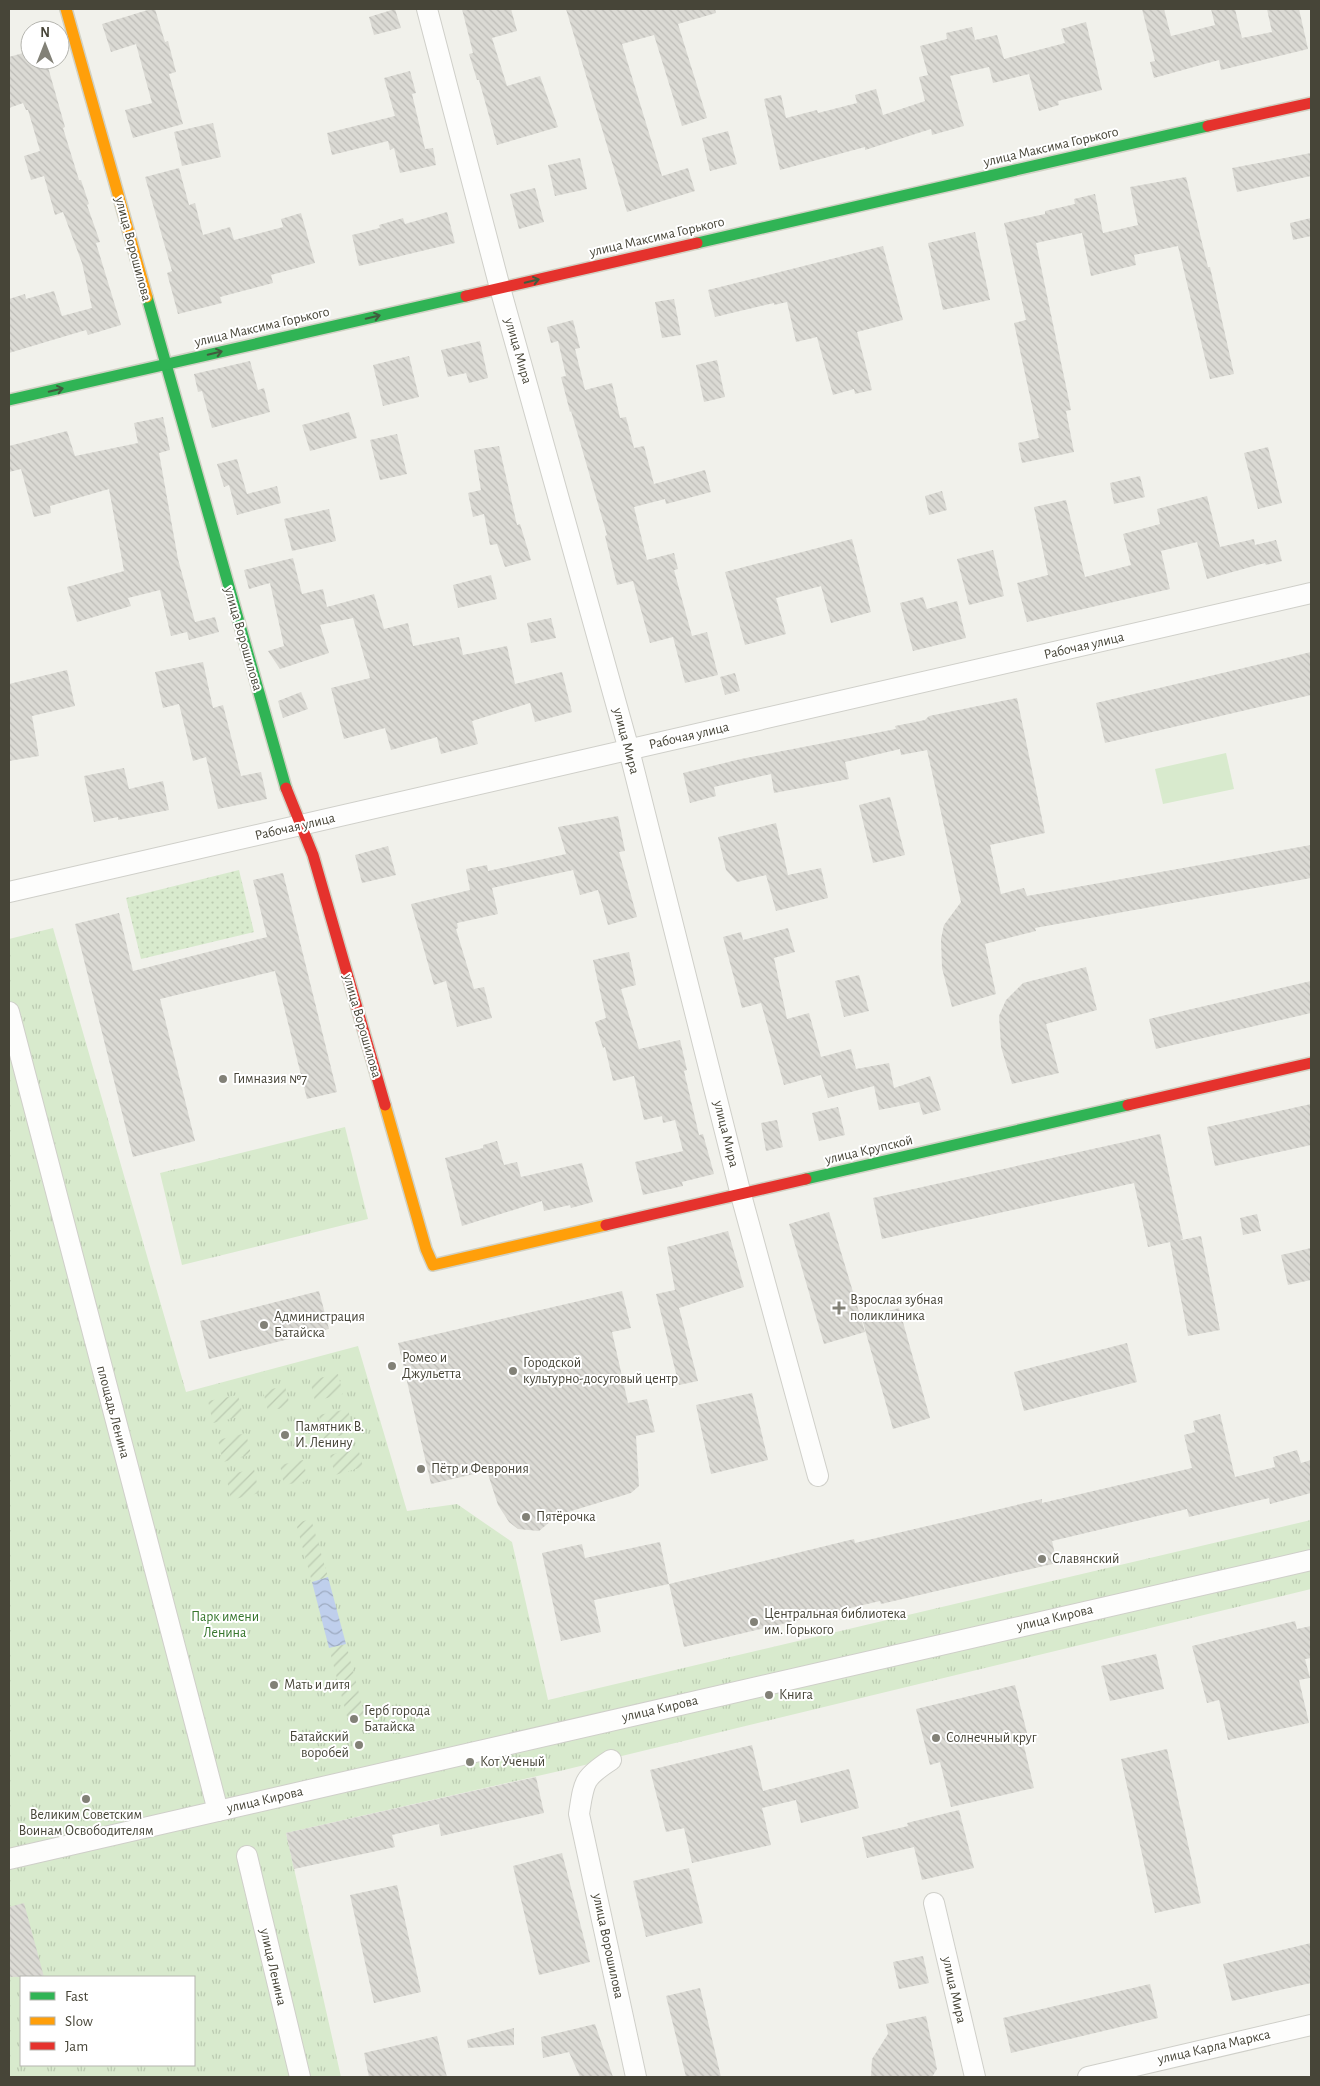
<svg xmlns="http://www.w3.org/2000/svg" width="1320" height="2086" font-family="'Alegreya Sans',sans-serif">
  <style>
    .grass { fill: url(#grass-dots) }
    .park { fill: url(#park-tufts); fill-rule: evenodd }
    .garden { fill: url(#garden-furrows) }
    .pitch { fill: #d8eacd }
    .water { fill: url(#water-waves) }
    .building { fill: url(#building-back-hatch) }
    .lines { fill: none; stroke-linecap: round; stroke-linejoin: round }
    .street-casing { stroke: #cfcfc9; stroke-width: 22 }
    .fast-casing { stroke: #d1d1c4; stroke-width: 14 }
    .slow-casing { stroke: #d1d1c4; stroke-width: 14 }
    .jam-casing { stroke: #d1d1c4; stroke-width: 14 }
    .street { stroke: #fdfdfc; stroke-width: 20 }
    .fast { stroke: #30b455; stroke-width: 11 }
    .slow { stroke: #ff9f0a; stroke-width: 11 }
    .jam { stroke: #e5322d; stroke-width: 11 }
    .oneway { stroke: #425b3e }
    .poi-dot { fill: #828177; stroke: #fff; stroke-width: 2 }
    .labels { text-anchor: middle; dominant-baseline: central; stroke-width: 4; stroke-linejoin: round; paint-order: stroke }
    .street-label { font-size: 14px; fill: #474538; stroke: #fff }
    .poi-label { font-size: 14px; fill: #474538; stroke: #fff; text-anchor: start }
    .park-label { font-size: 14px; fill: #37762d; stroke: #fff }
  </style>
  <defs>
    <pattern id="grass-dots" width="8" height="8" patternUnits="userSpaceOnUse" patternTransform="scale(1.25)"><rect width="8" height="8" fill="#d8eacd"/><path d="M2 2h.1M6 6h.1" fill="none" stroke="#bbcab1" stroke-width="1.8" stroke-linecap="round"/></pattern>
    <pattern id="park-tufts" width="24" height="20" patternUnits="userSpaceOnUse" patternTransform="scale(1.25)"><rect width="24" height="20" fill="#d8eacd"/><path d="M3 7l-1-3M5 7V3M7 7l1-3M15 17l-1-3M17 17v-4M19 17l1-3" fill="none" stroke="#bbcab1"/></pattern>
    <pattern id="garden-furrows" width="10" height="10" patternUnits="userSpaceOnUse" patternTransform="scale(1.25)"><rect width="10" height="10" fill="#d8eacd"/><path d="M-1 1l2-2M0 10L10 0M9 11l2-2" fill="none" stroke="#bbcab1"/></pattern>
    <pattern id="water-waves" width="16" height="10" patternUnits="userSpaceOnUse" patternTransform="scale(1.25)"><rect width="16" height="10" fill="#bfcfec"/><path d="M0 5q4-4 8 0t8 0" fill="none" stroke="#9daac0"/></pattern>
    <pattern id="building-back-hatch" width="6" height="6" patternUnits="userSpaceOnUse" patternTransform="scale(1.25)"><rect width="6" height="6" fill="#dbdad4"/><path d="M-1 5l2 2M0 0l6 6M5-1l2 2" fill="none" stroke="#bdbcb7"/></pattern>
  </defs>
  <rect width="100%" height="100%" fill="#f1f1eb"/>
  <path class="grass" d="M239,870L254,932L141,959L126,898Z"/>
  <g class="park">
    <path d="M53,928L186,1392L358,1346L407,1511L457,1504L512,1542L548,1700L1311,1520V1589L564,1770L286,1833L341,2077H9V939ZM21,1977H194V2065H21Z"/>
    <path d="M345,1127L368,1219L182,1265L160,1173Z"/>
  </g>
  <g class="garden">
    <path d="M338,1374L343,1394L315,1401L310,1380Z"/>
    <path d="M285,1386L290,1406L268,1411L263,1391Z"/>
    <path d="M238,1395L243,1416L213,1423L208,1401Z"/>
    <path d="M348,1409L353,1433L324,1439L319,1415Z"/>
    <path d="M246,1433L251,1455L223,1462L218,1440Z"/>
    <path d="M358,1448L363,1467L335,1475L330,1455Z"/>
    <path d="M303,1460L308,1481L284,1485L280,1465Z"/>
    <path d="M254,1469L259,1493L231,1500L226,1475Z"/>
    <path d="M311,1519L328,1577L312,1582L296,1523Z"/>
    <path d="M346,1644L366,1720L349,1724L329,1648Z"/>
  </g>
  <path class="pitch" d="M1226,753L1234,789L1163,804L1155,769Z"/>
  <path class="water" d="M328,1577L346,1644L329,1648L312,1582Z"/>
  <g class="building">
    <path d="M151,9H155L165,42L168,41L176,72L169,74L183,124L133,138L125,110L152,103L136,44L111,52L102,24Z"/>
    <path d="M395,9L401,28L374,35L369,17Z"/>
    <path d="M462,9H511L517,31L492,38L507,86L540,76L558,127L497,145L479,80H477L469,54L473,53Z"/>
    <path d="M566,9H715L716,13L678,24L707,118L682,126L654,35L622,44L662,176L688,168L695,191L627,212Z"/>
    <path d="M1142,9H1164L1171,36L1215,25L1211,9H1235L1242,38L1272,32L1267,9H1299L1308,49L1221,70L1219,60L1154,78L1150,62L1155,61Z"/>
    <path d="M1086,22L1102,90L1058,101L1059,105L1039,111L1029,74L993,83L989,67L950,76L964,126L932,135L931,129L865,150V147L780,170L764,99L781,95L786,118L817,110L818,113L857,103L855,95L876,89L883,115L925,101L919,77L928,75L920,46L947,39L946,33L972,27L975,40L997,35L1004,59L1065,43L1061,29Z"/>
    <path d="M30,51V60H46L65,127L63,128L79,180H81L89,204L87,205L100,242L96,243L121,325L88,335L86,330L9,353V299L25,294L26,299L54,291L62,316L92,308L82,263L63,212L55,215L44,176L31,180L24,156L40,151L28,110H26L23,103L9,108V57Z"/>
    <path d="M410,71L416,93L412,94L425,149L433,148L436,165L400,173L394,148L390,150L388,141L332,155L327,133L395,116L384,78Z"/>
    <path d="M213,123L221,157L182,166L174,132Z"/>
    <path d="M728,131L737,164L710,171L702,138Z"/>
    <path d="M1311,153V176L1237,192L1232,168Z"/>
    <path d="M580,158L587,189L555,196L548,165Z"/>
    <path d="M179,168L189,205L195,203L203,235L230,227L234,240L283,227L281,219L301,213L315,263L271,275L273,283L220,297L222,303L178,314L167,273L172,271L145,177Z"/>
    <path d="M1186,177L1208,267H1210L1234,374L1210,379L1178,246L1134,255L1136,265L1091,276L1082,233L1036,243L1071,410L1066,411L1074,452L1022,463L1018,443L1039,438L1014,323L1026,320L1004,223L1045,214V211L1075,204L1074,199L1095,194L1103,233L1138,225L1130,187Z"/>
    <path d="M535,188L544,222L519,229L510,194Z"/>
    <path d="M447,212L455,243L359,266L352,235L380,228L379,225L403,218L405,224Z"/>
    <path d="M1311,218V236L1293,240L1290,223Z"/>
    <path d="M975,232L990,300L943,310L928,243Z"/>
    <path d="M883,246L903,320L857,332L872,390L855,394L854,389L833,395L817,337L796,342L787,302L774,305V303L715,317L708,290Z"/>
    <path d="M674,299L681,335L662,338L655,302Z"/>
    <path d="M573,320L580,348L575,349L585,390L612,383L620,418L626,417L634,448L644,446L654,484L705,470L711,492L666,504L665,499L634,507L647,560L674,553L678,569L674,570L692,636L707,632L718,675L685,683L673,637L650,643L633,581L617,585L605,536L607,535L571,411L570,412L561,377L566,376L558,341L551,343L547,327Z"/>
    <path d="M480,341L488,378L469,383L466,373L448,377L441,350Z"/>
    <path d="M409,356L419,397L383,406L373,365Z"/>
    <path d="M717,360L725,397L704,402L696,365Z"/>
    <path d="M250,361L258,390L264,388L270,412L212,428L202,391L198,392L194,374Z"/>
    <path d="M349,412L357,438L310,451L302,425Z"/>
    <path d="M163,417L170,450L159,453L178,559L195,622L215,617L219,632L189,640L187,632L171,636L160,590L128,598L131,606L77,622L67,587L124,571L109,489L50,506L51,513L34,517L21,469L9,472V446L67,431L75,456L138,443L134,423Z"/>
    <path d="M397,434L407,474L380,480L370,440Z"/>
    <path d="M499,446L517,525L520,524L531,560L505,567L497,544L490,545L484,514L473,517L468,493L481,490L474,450Z"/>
    <path d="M1268,447L1282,503L1258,509L1244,453Z"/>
    <path d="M237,459L247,494L277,486L281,503L237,515L229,485L224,487L217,464Z"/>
    <path d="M1140,476L1145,497L1114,504L1110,483Z"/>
    <path d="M942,491L947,510L929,515L925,496Z"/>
    <path d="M1207,496L1220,547L1254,539L1255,545L1276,540L1282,561L1266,565L1265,563L1207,579L1197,542L1161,551L1170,589L1027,622L1017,583L1048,575L1034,507L1066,500L1085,577L1131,565L1123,534L1160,524L1157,509Z"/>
    <path d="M329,509L336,541L292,551L284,519Z"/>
    <path d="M852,539L871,612L831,623L821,586L776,598L786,634L745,645L725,572Z"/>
    <path d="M993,550L1004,596L969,605L957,559Z"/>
    <path d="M293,558L302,594L323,589L327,607L374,594L384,629L408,623L413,646L459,637L463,655L507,646L515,684L562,672L572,712L535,722L530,703L472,721L478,744L441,754L437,737L391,750L385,728L344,739L331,688L370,678L353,618L320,625L329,653L280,669L268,651L284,646L270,583L249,589L244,570Z"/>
    <path d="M491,575L497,599L458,608L453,585Z"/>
    <path d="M923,597L927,609L957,601L966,638L913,651L900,603Z"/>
    <path d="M551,618L556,638L531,643L527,623Z"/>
    <path d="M1311,652V695L1105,743L1096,703Z"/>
    <path d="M203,662L213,708L223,705L241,776L261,772L267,799L218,809L206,757L193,761L179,704L163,708L155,672Z"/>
    <path d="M67,670L75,706L32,716L39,756L9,761V684Z"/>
    <path d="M735,673L740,691L725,695L720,677Z"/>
    <path d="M301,692L308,709L283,718L278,701Z"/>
    <path d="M1017,698L1045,833L990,845L1001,894L1024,888L1027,896L1311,845V878L1035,928L1036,931L985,944L996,994L952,1007L942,968L941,939L944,925L961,902L927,750L901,755L900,749L845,762L849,779L774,793L771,774L714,787L716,796L690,803L683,773L741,759L896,729L895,726L925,720L929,716Z"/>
    <path d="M124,768L129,789L163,781L169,810L118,820V817L94,822L84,776Z"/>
    <path d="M890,797L905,855L873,863L859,805Z"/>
    <path d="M618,816L625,851L619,852L637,917L608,925L598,890L580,895L573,870L492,888L498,914L457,923L458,928L456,929L474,989L484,987L492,1018L457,1027L446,981L434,985L411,904L470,890L466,869L487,865L488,871L566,854L558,827Z"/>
    <path d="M776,823L788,875L821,868L828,898L776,911L766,875L737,882L726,870L718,837Z"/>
    <path d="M388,846L396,875L362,883L355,855Z"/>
    <path d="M283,873L337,1092L307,1099L275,971L160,999L195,1141L133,1157L75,924L119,913L133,971L267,937L253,880Z"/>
    <path d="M788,928L795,952L774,958L787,1019L809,1013L821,1057L851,1049L856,1069L889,1063L894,1088L930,1076L941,1110L923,1115L919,1102L879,1110L874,1086L828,1098L821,1075L784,1085L761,1003L742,1008L723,937L741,932L743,940Z"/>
    <path d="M629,952L636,985L621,989L639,1049L680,1040L687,1070L684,1071L699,1135L703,1134L714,1174L682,1182L683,1186L643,1195L635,1162L683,1151L675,1120L663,1123L662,1116L644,1120L634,1076L613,1081L605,1047L603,1048L595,1022L606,1018L593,960Z"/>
    <path d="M1086,967L1097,1010L1046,1024L1059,1073L1012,1084L1001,1047L999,1016L1006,1000L1023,983Z"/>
    <path d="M859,975L869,1011L844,1017L835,981Z"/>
    <path d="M1311,981V1013L1156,1049L1149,1019Z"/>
    <path d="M1311,1104V1145L1215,1166L1207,1127Z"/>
    <path d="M838,1107L845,1135L819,1141L812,1113Z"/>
    <path d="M777,1120L783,1147L766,1151L761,1123Z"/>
    <path d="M1160,1134L1183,1239L1177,1241L1201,1236L1220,1330L1188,1336L1170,1242L1148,1247L1134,1183L882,1239L873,1198Z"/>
    <path d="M497,1141L504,1165L517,1162L521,1177L582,1163L593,1202L571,1208L570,1205L544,1211L542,1201L462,1226L445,1158L483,1148V1145Z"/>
    <path d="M829,1212L865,1332L824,1344L789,1224Z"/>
    <path d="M1257,1214L1261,1231L1243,1235L1240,1218Z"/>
    <path d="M728,1231L744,1287L679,1308L698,1381L679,1385L656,1294L675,1290L667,1247Z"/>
    <path d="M1311,1248V1280L1288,1285L1281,1255Z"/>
    <path d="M319,1291L329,1329L209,1359L200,1321Z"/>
    <path d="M622,1291L631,1328L612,1332L628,1403L647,1399L655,1432L636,1436L639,1486L631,1493L558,1515L539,1531L518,1529L509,1522L498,1505L487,1471L431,1484L398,1343Z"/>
    <path d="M899,1308L930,1418L893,1429L862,1319Z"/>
    <path d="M1127,1343L1137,1382L1024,1411L1014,1372Z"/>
    <path d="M752,1393L768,1460L711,1474L696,1405Z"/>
    <path d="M1220,1414L1235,1477L1275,1467L1273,1457L1297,1450L1301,1463L1311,1460V1493L1270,1504L1269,1498L1189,1517L1187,1509L1052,1541L1057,1563L881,1604L880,1601L684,1647L669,1584L854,1539L855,1543L1042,1499V1503L1192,1468L1184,1435L1195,1432L1193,1421Z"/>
    <path d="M660,1542L669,1584L594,1600L601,1632L561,1641L542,1553L582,1544L585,1558Z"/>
    <path d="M1295,1621L1297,1629L1311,1626V1658L1305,1659L1310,1678L1299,1680L1309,1723L1228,1740L1219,1700L1207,1703L1192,1646Z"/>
    <path d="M1156,1654L1164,1689L1110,1701L1101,1666Z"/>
    <path d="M1015,1685L1029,1741L1023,1742L1034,1788L951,1807L940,1762L930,1765L916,1709Z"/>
    <path d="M752,1745L763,1791L849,1769L859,1808L801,1823L796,1800L762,1808L771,1845L692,1863L684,1828L666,1832L650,1770Z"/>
    <path d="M1167,1749L1201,1903L1155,1913L1121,1759Z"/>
    <path d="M536,1777L544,1813L441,1836L439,1824L392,1835L395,1847L294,1869L286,1833Z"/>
    <path d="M959,1810L974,1868L922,1880L914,1847L867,1858L862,1837L908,1826L907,1823Z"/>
    <path d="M562,1853L590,1962L539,1975L513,1866Z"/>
    <path d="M689,1868L703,1923L646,1937L633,1881Z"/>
    <path d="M397,1885L421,1992L374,2003L350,1895Z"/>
    <path d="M24,1903L44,1977H9V1907Z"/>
    <path d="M1311,1943V1983L1232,2001L1223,1964Z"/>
    <path d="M923,1956L929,1983L899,1989L893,1962Z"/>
    <path d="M1150,1984L1158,2018L1011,2053L1003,2018Z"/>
    <path d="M700,1988L721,2077H686L666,1996Z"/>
    <path d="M926,2016L937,2069L932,2077H871L872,2059L888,2034L886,2024Z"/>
    <path d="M595,2024L613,2077H580L569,2052L543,2058L541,2037Z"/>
    <path d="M514,2028V2045L468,2048L467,2040Z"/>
    <path d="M437,2036L447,2077H369L364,2053Z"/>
  </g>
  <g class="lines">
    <g class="street-casing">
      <g id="street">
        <path d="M427,9L500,288L629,750L741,1195L818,1476"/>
        <path d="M9,892L1311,593"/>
        <path d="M9,1012L218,1811"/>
        <path d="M611,1760C583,1778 584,1782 579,1814L636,2077"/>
        <path d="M247,1856L300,2077"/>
        <path d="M9,1859L1311,1560"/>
        <path d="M934,1903L975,2077"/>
        <path d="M1088,2077L1311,2025"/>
      </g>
    </g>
    <g class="fast-casing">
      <g id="fast">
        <path d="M697,243L1208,126"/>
        <path d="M147,297L286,788"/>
        <path d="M9,400L466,296"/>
        <path d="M806,1179L1128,1105"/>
      </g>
    </g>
    <g class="slow-casing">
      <g id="slow">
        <path d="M66,9L147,297"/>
        <path d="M385,1105L426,1249L433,1265L606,1225"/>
      </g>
    </g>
    <g class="jam-casing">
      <g id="jam">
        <path d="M1208,126L1311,103"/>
        <path d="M466,296L697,243"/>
        <path d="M286,788L313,855L385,1105"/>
        <path d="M1128,1105L1311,1063"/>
        <path d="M606,1225L806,1179"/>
      </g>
    </g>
    <use href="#street" class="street"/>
    <use href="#fast" class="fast"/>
    <use href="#slow" class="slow"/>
    <use href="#jam" class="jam"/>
  </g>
  <defs><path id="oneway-shaft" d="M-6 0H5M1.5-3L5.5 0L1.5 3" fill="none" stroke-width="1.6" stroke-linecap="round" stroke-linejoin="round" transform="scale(1.25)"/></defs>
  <g class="oneway">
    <use href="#oneway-shaft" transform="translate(532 281) rotate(-13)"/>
    <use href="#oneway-shaft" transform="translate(373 317) rotate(-13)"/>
    <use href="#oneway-shaft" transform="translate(215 353) rotate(-13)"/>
    <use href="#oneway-shaft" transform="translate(56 390) rotate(-13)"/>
  </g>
  <g class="poi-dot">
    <circle cx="223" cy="1079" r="5"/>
    <path d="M836.5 1300.5h5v5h5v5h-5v5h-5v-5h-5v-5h5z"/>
    <circle cx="264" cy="1325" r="5"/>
    <circle cx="392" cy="1366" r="5"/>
    <circle cx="513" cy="1371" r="5"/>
    <circle cx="285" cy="1435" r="5"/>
    <circle cx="421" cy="1469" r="5"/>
    <circle cx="526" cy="1517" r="5"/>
    <circle cx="1042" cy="1559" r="5"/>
    <circle cx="754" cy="1622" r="5"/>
    <circle cx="274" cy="1685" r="5"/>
    <circle cx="769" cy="1695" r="5"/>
    <circle cx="354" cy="1719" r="5"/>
    <circle cx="936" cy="1738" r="5"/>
    <circle cx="359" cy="1745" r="5"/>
    <circle cx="470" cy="1762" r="5"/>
    <circle cx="86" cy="1799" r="5"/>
  </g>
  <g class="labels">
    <g class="street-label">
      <text transform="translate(1051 147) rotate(-13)">улица Максима Горького</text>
      <text transform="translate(657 237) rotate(-13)">улица Максима Горького</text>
      <text transform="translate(133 249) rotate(75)">улица Ворошилова</text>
      <text transform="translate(262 327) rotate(-13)">улица Максима Горького</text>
      <text transform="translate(518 351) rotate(74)">улица Мира</text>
      <text transform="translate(243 639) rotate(74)">улица Ворошилова</text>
      <text transform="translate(1084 646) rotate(-13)">Рабочая улица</text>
      <text transform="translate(689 736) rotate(-13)">Рабочая улица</text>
      <text transform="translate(626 741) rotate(75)">улица Мира</text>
      <text transform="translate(295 827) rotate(-13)">Рабочая улица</text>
      <text transform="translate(362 1026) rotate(74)">улица Ворошилова</text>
      <text transform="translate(726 1134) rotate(76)">улица Мира</text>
      <text transform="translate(869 1150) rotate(-13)">улица Крупской</text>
      <text transform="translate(113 1412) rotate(75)">площадь Ленина</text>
      <text transform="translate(1055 1618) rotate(-13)">улица Кирова</text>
      <text transform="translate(660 1709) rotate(-13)">улица Кирова</text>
      <text transform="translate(265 1800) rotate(-13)">улица Кирова</text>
      <text transform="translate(608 1946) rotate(78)">улица Ворошилова</text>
      <text transform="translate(273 1967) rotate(77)">улица Ленина</text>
      <text transform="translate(954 1990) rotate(77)">улица Мира</text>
      <text transform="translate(1214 2047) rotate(-13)">улица Карла Маркса</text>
    </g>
    <g class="poi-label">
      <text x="233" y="1079">Гимназия №7</text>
      <text x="850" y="1300">Взрослая зубная<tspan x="850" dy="16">поликлиника</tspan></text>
      <text x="274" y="1317">Администрация<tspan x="274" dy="16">Батайска</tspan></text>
      <text x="402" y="1358">Ромео и<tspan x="402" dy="16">Джульетта</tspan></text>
      <text x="523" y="1363">Городской<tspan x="523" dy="16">культурно-досуговый центр</tspan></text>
      <text x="295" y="1427">Памятник В.<tspan x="295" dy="16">И. Ленину</tspan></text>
      <text x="431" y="1469">Пётр и Феврония</text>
      <text x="536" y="1517">Пятёрочка</text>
      <text x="1052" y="1559">Славянский</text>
      <text x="764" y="1614">Центральная библиотека<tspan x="764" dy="16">им. Горького</tspan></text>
      <text x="284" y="1685">Мать и дитя</text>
      <text x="779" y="1695">Книга</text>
      <text x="364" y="1711">Герб города<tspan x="364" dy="16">Батайска</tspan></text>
      <text x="349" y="1737" text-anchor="end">Батайский<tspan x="349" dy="16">воробей</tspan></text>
      <text x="946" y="1738">Солнечный круг</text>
      <text x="480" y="1762">Кот Ученый</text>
      <text x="86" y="1815" text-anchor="middle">Великим Советским<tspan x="86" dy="16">Воинам Освободителям</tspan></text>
    </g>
    <g class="park-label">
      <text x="225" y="1617">Парк имени<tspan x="225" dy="16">Ленина</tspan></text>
    </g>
  </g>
  <rect width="1320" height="2086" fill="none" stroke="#474538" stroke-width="20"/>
  <rect x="20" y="1976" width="175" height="90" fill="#ffffff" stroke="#b5b5af"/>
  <rect x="30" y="1992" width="25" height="8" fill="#30b455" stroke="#b5b5af"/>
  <text x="65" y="2001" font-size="15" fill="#474538">Fast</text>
  <rect x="30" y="2017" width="25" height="8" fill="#ff9f0a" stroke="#b5b5af"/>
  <text x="65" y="2026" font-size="15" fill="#474538">Slow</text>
  <rect x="30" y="2042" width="25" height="8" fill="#e5322d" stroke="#b5b5af"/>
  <text x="65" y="2051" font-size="15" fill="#474538">Jam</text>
  <g transform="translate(45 45)"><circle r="24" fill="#ffffff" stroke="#b5b5af"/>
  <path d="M0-4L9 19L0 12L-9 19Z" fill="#828177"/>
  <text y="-8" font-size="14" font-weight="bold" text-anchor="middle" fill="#474538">N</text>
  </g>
</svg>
